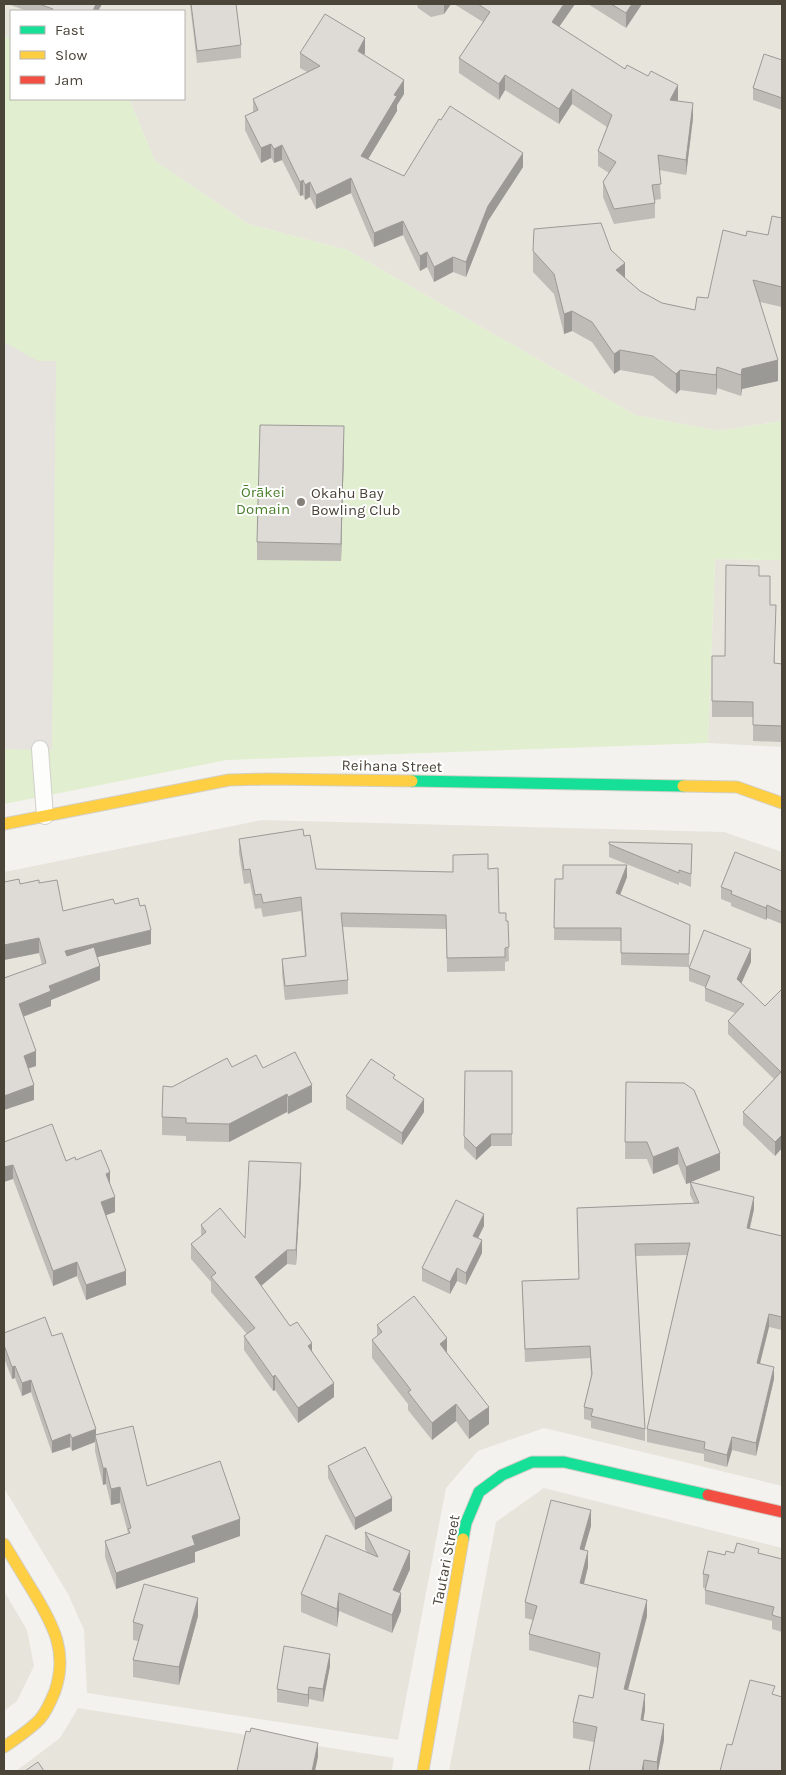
<svg xmlns="http://www.w3.org/2000/svg" width="786" height="1775" font-family="Karla,sans-serif">
  <style>
    .residential { fill: #e7e4dc }
    .green { fill: #e1eecf }
    .parking { fill: #e6e3df }
    .lines { fill: none; stroke-linecap: round; stroke-linejoin: round }
    .lane-casing { stroke: #d2d0cb; stroke-width: 18 }
    .fast-casing { stroke: #d3cfc5; stroke-width: 13 }
    .slow-casing { stroke: #d3cfc5; stroke-width: 13 }
    .jam-casing { stroke: #d3cfc5; stroke-width: 13 }
    .lane { stroke: #fdfdfc; stroke-width: 16 }
    .fast { stroke: #16e098; stroke-width: 11 }
    .slow { stroke: #ffcf43; stroke-width: 11 }
    .jam { stroke: #f24e42; stroke-width: 11 }
    .wall { fill: #bfbcb8 }
    .shaded-wall { fill: #9b9996 }
    .building { fill: #dedbd6; stroke: #9b9996 }
    .poi-dot { fill: #868178; stroke: #fff; stroke-width: 2 }
    .labels { text-anchor: middle; dominant-baseline: central; stroke-width: 4; stroke-linejoin: round; paint-order: stroke }
    .park-label { font-size: 15px; fill: #4a7f2a; stroke: #fff }
    .poi-label { font-size: 15px; fill: #4b4439; stroke: #fff; text-anchor: start }
    .street-label { font-size: 15px; fill: #4b4439; stroke: #fff }
  </style>
  <rect width="100%" height="100%" fill="#f4f2ee"/>
  <g class="residential">
    <path d="M4,4H782V421L719,431L635,415L347,250L248,224L155,161L129,99H184V11H11V38L4,37Z"/>
    <path d="M715,559L782,560V747L708,743Z"/>
    <path d="M262,820L724,832L782,852V1486L544,1428L478,1451L446,1488L398,1740L87,1693L84,1630L68,1594L4,1488V872Z"/>
    <path d="M544,1488L782,1548V1771H449L496,1522Z"/>
    <path d="M4,1591L27,1630L34,1666L17,1701L4,1711Z"/>
    <path d="M78,1708L394,1758L392,1771H16L60,1738Z"/>
  </g>
  <path class="green" d="M4,37L11,38V99H129L155,161L248,224L347,250L635,415L719,431L782,421V560L715,559L708,743L227,760L4,804Z"/>
  <path class="parking" d="M4,342L38,361H56L52,750L4,749Z"/>
  <g class="lines">
    <g class="lane-casing">
      <path id="lane" d="M40,749L45,816"/>
    </g>
    <g class="fast-casing">
      <g id="fast">
        <path d="M412,781L683,786"/>
        <path d="M463,1539L466,1523L479,1492L502,1475L532,1462H564L708,1495"/>
      </g>
    </g>
    <g class="slow-casing">
      <g id="slow">
        <path d="M683,786L737,787L782,803"/>
        <path d="M4,824L229,780L269,779L412,781"/>
        <path d="M4,1544C14,1560 24,1577 34,1593C54,1626 68,1653 55,1691C51,1701 47,1711 40,1719C30,1730 17,1738 4,1747"/>
        <path d="M423,1771L463,1539"/>
      </g>
    </g>
    <g class="jam-casing">
      <path id="jam" d="M708,1495L782,1512"/>
    </g>
    <use href="#lane" class="lane"/>
    <use href="#fast" class="fast"/>
    <use href="#slow" class="slow"/>
    <use href="#jam" class="jam"/>
  </g>
  <g class="wall">
    <path d="M8,4H102L98,11H27Z"/>
    <path d="M190,4H236L241,45V58L197,63Z"/>
    <path d="M417,4H451L444,14L431,17L418,8Z"/>
    <path d="M454,4H575L559,27L625,69L678,100L677,101L693,118L686,175L659,170L661,199L655,200V218L614,224L603,197V182L609,173L598,166V151L607,127L572,104L559,124L505,90L499,100L459,73V58L483,22Z"/>
    <path d="M588,4H642L626,28Z"/>
    <path d="M300,53H365L364,55L404,94L397,105V111L368,159L404,176L523,167L488,221L466,277L453,272L434,282L427,267L420,271L403,235L374,247L351,193L316,209L310,197L305,200L303,195L300,196L282,160L274,163L271,158L261,163L245,130V116L253,112V99L307,72L300,68Z"/>
    <path d="M782,60V110L753,100V88Z"/>
    <path d="M782,218V307L760,302L778,381L742,389L741,396L717,388L716,395L680,390L676,394L653,376L620,370L614,374L592,342L572,331L564,334L554,294L533,272V251L611,250L625,278L640,291L662,303L695,310L708,298L746,236L768,235Z"/>
    <path d="M344,444L341,561L257,560V542Z"/>
    <path d="M759,576L770,605L775,663L782,664V742L753,741V717H712V656H725Z"/>
    <path d="M304,836L316,869L453,872L488,869L499,913L506,921H508L509,961L505,962V971L447,972L446,929L343,927L348,980V994L285,1000L282,973V959L305,956L301,911L263,917L261,908L255,909L250,883L244,884L239,853V839Z"/>
    <path d="M609,844H692L691,887L679,882V885L609,857Z"/>
    <path d="M782,871V924L767,918L766,920L731,906V903L721,899V887Z"/>
    <path d="M627,877L620,895L690,925L689,967L621,965V941L554,940L555,879Z"/>
    <path d="M4,882L20,884L39,883L63,911L115,904L151,944L97,957L100,980L51,1000V1006L23,1017L36,1066L29,1068L34,1100L4,978L42,965L39,953L4,960Z"/>
    <path d="M751,962L741,983L765,1006L782,989V1148L775,1156L743,1125V1112L774,1079L728,1034V1021L735,1013L705,1001V987L689,981V968Z"/>
    <path d="M232,1067L263,1068L312,1102L288,1114L287,1112L229,1142L186,1141V1136L162,1135V1117L172,1087Z"/>
    <path d="M465,1071H512V1146H491L476,1160L464,1148Z"/>
    <path d="M395,1080L424,1112L402,1145L346,1109V1096Z"/>
    <path d="M626,1082L720,1170L691,1182L754,1209L750,1228L782,1236V1330L769,1327L760,1363L774,1379L756,1456L732,1450L727,1467L704,1461V1454L647,1442V1429L687,1255L636,1256L645,1429V1441L591,1428V1421L584,1419V1407L591,1376L590,1358L525,1362L522,1281L579,1279L577,1208L694,1203L690,1195V1183L686,1184L678,1164L653,1174L647,1159H625Z"/>
    <path d="M4,1142L66,1161L76,1160L110,1185L115,1212L106,1215L126,1285L86,1300L77,1276L53,1286L13,1179Z"/>
    <path d="M301,1178L296,1265L287,1264L261,1286L290,1326L312,1351L334,1397L298,1423L275,1390L273,1391L244,1350V1336L247,1334L211,1292V1282L191,1259V1244L201,1236V1225L245,1238Z"/>
    <path d="M484,1226L478,1238L482,1253L466,1285L457,1281L450,1294L422,1281V1268Z"/>
    <path d="M377,1325L447,1353L489,1424L469,1439L456,1421L432,1440L408,1410V1404L372,1358V1340L377,1336Z"/>
    <path d="M4,1333L52,1336L96,1435L147,1486L240,1536L195,1552V1562L116,1589L105,1557V1541L128,1533L120,1503L111,1505L106,1484L103,1485L95,1451V1442L72,1451L70,1447L52,1453L31,1392L22,1396L15,1378L12,1379L4,1358Z"/>
    <path d="M328,1466L392,1511L355,1530L328,1478Z"/>
    <path d="M591,1526L584,1550L588,1567L584,1584L647,1616L628,1690L645,1710L643,1720L664,1740L658,1771H589L594,1742L573,1738V1722L593,1698L598,1668L529,1650V1634L533,1620L525,1618V1602Z"/>
    <path d="M365,1532L410,1569L400,1592L401,1611L392,1633L339,1611L337,1627L301,1612V1594L367,1552L365,1549Z"/>
    <path d="M734,1553H759L782,1559V1632L772,1629V1621L705,1604V1588H703V1574L725,1555Z"/>
    <path d="M198,1616L179,1685L133,1677V1660L138,1641L133,1640V1622Z"/>
    <path d="M330,1666L323,1702L309,1699L308,1707L277,1702V1689Z"/>
  </g>
  <g class="shaded-wall">
    <path d="M96,4H102L98,11H93Z"/>
    <path d="M444,4H451L444,14Z"/>
    <path d="M564,4H575L552,37V22Z"/>
    <path d="M632,4H642L626,28V13Z"/>
    <path d="M365,38V53L358,66V51Z"/>
    <path d="M505,75V90L499,100V84Z"/>
    <path d="M404,80V94L397,105V111L361,171V156L394,95Z"/>
    <path d="M678,85V100L670,115V100Z"/>
    <path d="M572,89V104L559,124V109Z"/>
    <path d="M693,103V118L686,175V160Z"/>
    <path d="M271,144V158L261,163V148Z"/>
    <path d="M282,145V160L274,163V149Z"/>
    <path d="M523,153V167L488,221L466,277V262L488,206Z"/>
    <path d="M351,178V193L316,209V195Z"/>
    <path d="M303,180V195L300,196V182Z"/>
    <path d="M310,182V197L305,200V185Z"/>
    <path d="M403,221V235L374,247V233Z"/>
    <path d="M427,252V267L420,271V256Z"/>
    <path d="M453,257V272L434,282V267Z"/>
    <path d="M625,263V283L616,270Z"/>
    <path d="M572,311V331L564,334V314Z"/>
    <path d="M620,350V370L614,374V354Z"/>
    <path d="M778,360V381L742,389L741,396V375L742,369Z"/>
    <path d="M717,367V388L716,395V375Z"/>
    <path d="M680,370V390L676,394V374Z"/>
    <path d="M344,426V444L341,561V544Z"/>
    <path d="M627,865V877L616,905V893Z"/>
    <path d="M767,905V918L766,920V908Z"/>
    <path d="M151,930V944L65,965V951Z"/>
    <path d="M39,938V953L4,960V945Z"/>
    <path d="M751,949V962L737,993V979Z"/>
    <path d="M100,966V980L51,1000V1006L19,1018V1004L49,986Z"/>
    <path d="M36,1051V1066L24,1070V1056Z"/>
    <path d="M34,1085V1100L4,1110V1096Z"/>
    <path d="M312,1085V1102L288,1114V1097Z"/>
    <path d="M287,1094V1112L229,1142V1124Z"/>
    <path d="M424,1099V1112L402,1145V1133Z"/>
    <path d="M491,1134V1146L476,1160V1148Z"/>
    <path d="M782,1135V1148L775,1156V1142Z"/>
    <path d="M678,1147V1164L653,1174V1157Z"/>
    <path d="M720,1153V1170L686,1184V1167Z"/>
    <path d="M301,1163V1178L296,1265V1250Z"/>
    <path d="M13,1165V1179L4,1182V1167Z"/>
    <path d="M110,1172V1187L106,1174Z"/>
    <path d="M115,1197V1212L101,1217V1202Z"/>
    <path d="M754,1197V1209L747,1240V1228Z"/>
    <path d="M484,1214V1226L473,1248V1236Z"/>
    <path d="M482,1240V1253L466,1285V1273Z"/>
    <path d="M287,1250V1264L255,1291V1277Z"/>
    <path d="M77,1262V1276L53,1286V1271Z"/>
    <path d="M457,1268V1281L450,1294V1282Z"/>
    <path d="M126,1271V1285L86,1300V1285Z"/>
    <path d="M769,1314V1327L757,1375V1363Z"/>
    <path d="M447,1338V1356L440,1344Z"/>
    <path d="M312,1343V1357L308,1346Z"/>
    <path d="M15,1366V1378L12,1379V1367Z"/>
    <path d="M774,1367V1379L756,1456V1443Z"/>
    <path d="M275,1375V1390L273,1391V1377Z"/>
    <path d="M31,1380V1392L22,1396V1383Z"/>
    <path d="M334,1383V1397L298,1423V1408Z"/>
    <path d="M456,1404V1421L432,1440V1423Z"/>
    <path d="M489,1407V1424L469,1439V1421Z"/>
    <path d="M96,1429V1442L95,1435V1442L72,1451V1438Z"/>
    <path d="M70,1434V1447L52,1453V1441Z"/>
    <path d="M732,1437V1450L727,1467V1455Z"/>
    <path d="M103,1468H106V1484L103,1485Z"/>
    <path d="M120,1487V1503L111,1505V1489Z"/>
    <path d="M392,1498V1511L355,1530V1518Z"/>
    <path d="M591,1510V1526L580,1565V1549Z"/>
    <path d="M240,1519V1536L195,1552V1562L116,1589V1573L192,1536Z"/>
    <path d="M410,1551V1569L393,1607V1590Z"/>
    <path d="M588,1551V1567L580,1599V1583Z"/>
    <path d="M339,1593V1611L337,1627V1609Z"/>
    <path d="M401,1593V1611L392,1633V1615Z"/>
    <path d="M198,1598V1616L179,1685V1667Z"/>
    <path d="M647,1600V1616L624,1705V1689Z"/>
    <path d="M330,1654V1666L323,1702V1689Z"/>
    <path d="M309,1687V1699L308,1707V1695Z"/>
    <path d="M645,1694V1710L641,1736V1720Z"/>
    <path d="M664,1724V1740L658,1771H657V1762Z"/>
    <path d="M318,1743V1757L315,1771H312Z"/>
    <path d="M644,1760V1771H642Z"/>
  </g>
  <g class="building">
    <path d="M39,4H96L93,11H52L53,9Z"/>
    <path d="M191,4H236L241,45L197,51Z"/>
    <path d="M478,4H564L552,22L625,69L627,65L648,76L651,71L678,85L670,100L693,103L686,160L658,155L661,184L652,185L655,203L614,209L603,182L616,162L598,151L612,115L572,89L559,109L505,75L499,84L459,58L490,12Z"/>
    <path d="M611,4H632L626,13Z"/>
    <path d="M325,14L365,38L358,51L404,80L394,95L397,96L361,156L404,176L439,119L441,120L450,106L523,153L488,206L466,262L453,257L434,267L427,252L420,256L403,221L374,233L351,178L316,195L310,182L305,185L303,180L300,182L282,145L274,149L271,144L261,148L245,116L258,110L253,99L320,66L300,53Z"/>
    <path d="M764,54L782,60V98L753,88Z"/>
    <path d="M772,216L782,218V287L753,280L778,360L742,369L741,375L717,367L716,375L680,370L676,374L653,356L620,350L614,354L592,322L572,311L564,314L554,274L533,251L534,229L601,223L611,250L625,263L616,270L640,291L662,303L695,310L697,297L708,298L723,230L746,236L747,231L768,235Z"/>
    <path d="M260,425L344,426L341,544L257,542Z"/>
    <path d="M726,565L759,566V576H770V605H776L774,663L782,664V726L753,725V702L712,701V656H725Z"/>
    <path d="M303,829L304,836L310,835L316,869L453,872V855L488,854V869L498,868L499,913H506V921H508L509,947L505,948V957L447,958L446,915L341,913L348,980L285,986L282,959L306,956L301,897L263,903L261,894L255,895L250,869L244,870L239,839Z"/>
    <path d="M609,842L692,844L691,874L679,870V873L609,844Z"/>
    <path d="M735,852L782,871V912L767,905L766,908L731,894L732,891L721,887Z"/>
    <path d="M563,865H627L616,893L690,925L689,954L621,953V928H554L555,879H563Z"/>
    <path d="M19,879L20,884L39,880V883L57,880L63,911L113,899L115,904L138,898L140,906L145,905L151,930L65,951L67,956L94,947L100,966L49,986L51,991L19,1004L36,1051L24,1056L34,1085L4,1096V978L46,963L39,938L4,945V882Z"/>
    <path d="M704,930L751,949L737,979L765,1006L782,989V1135L775,1142L743,1112L781,1072L728,1021L744,1004L705,988L710,976L689,968Z"/>
    <path d="M295,1052L312,1085L288,1097L287,1094L229,1124L186,1123V1118L162,1117L163,1086L172,1087L227,1058L232,1067L256,1055L263,1068Z"/>
    <path d="M371,1059L395,1075L393,1078L424,1099L402,1133L346,1096Z"/>
    <path d="M465,1071H512V1134H491L476,1148L464,1136Z"/>
    <path d="M626,1082L684,1083L694,1090L720,1153L686,1167L678,1147L653,1157L647,1142H625Z"/>
    <path d="M52,1124L66,1161L75,1157L76,1160L101,1150L110,1172L106,1174L115,1197L101,1202L126,1271L86,1285L77,1262L53,1271L13,1165L4,1167V1142Z"/>
    <path d="M249,1161L301,1163L296,1250H287L255,1277L290,1326L297,1322L312,1343L308,1346L334,1383L298,1408L275,1375L273,1377L244,1336L255,1328L211,1277L216,1273L191,1244L206,1232L201,1225L220,1208L245,1238Z"/>
    <path d="M690,1182L754,1197L747,1228L782,1236V1317L769,1314L757,1363L774,1367L756,1443L732,1437L727,1455L704,1449L705,1442L647,1429L690,1243L635,1244L645,1429L591,1416L593,1409L584,1407L592,1374L590,1346L525,1349L522,1281L579,1279L577,1208L699,1203Z"/>
    <path d="M456,1200L484,1214L473,1236L482,1240L466,1273L457,1268L450,1282L422,1268Z"/>
    <path d="M414,1296L447,1338L440,1344L489,1407L469,1421L456,1404L432,1423L408,1392L411,1390L372,1340L382,1332L377,1325Z"/>
    <path d="M45,1317L52,1336L62,1333L96,1429L72,1438L70,1434L52,1441L31,1380L22,1383L15,1366L12,1367L4,1345V1333Z"/>
    <path d="M133,1426L147,1486L220,1461L240,1519L192,1536L195,1545L116,1573L105,1541L130,1533L128,1529L131,1528L120,1487L111,1489L106,1468H103L95,1435Z"/>
    <path d="M365,1447L392,1498L355,1518L328,1466Z"/>
    <path d="M551,1500L591,1510L580,1549L588,1551L580,1583L647,1600L624,1689L645,1694L641,1720L664,1724L657,1762L644,1760L642,1771H589L597,1727L573,1722L579,1695L593,1698L600,1653L529,1634L537,1606L525,1602Z"/>
    <path d="M365,1532L410,1551L393,1590L401,1593L392,1615L339,1593L337,1609L301,1594L326,1535L378,1557Z"/>
    <path d="M737,1543L759,1549L758,1553L782,1559V1618L772,1615L774,1607L705,1590L709,1575L703,1574L708,1551L725,1555L726,1551L734,1553Z"/>
    <path d="M144,1584L198,1598L179,1667L133,1660L143,1625L133,1622Z"/>
    <path d="M284,1646L330,1654L323,1689L309,1687L308,1695L277,1689Z"/>
    <path d="M750,1680L775,1686L772,1694L782,1697V1771H720L727,1744L732,1745Z"/>
    <path d="M251,1728L318,1743L312,1771H237L246,1731L250,1732Z"/>
    <path d="M38,1762L44,1771H25Z"/>
  </g>
  <circle class="poi-dot" cx="301" cy="502" r="5"/>
  <g class="labels">
    <g class="park-label">
      <text x="263" y="492">Ōrākei<tspan x="263" dy="17">Domain</tspan></text>
    </g>
    <g class="poi-label">
      <text x="311" y="493">Okahu Bay<tspan x="311" dy="17">Bowling Club</tspan></text>
    </g>
    <g class="street-label">
      <text transform="translate(392 766) rotate(1)">Reihana Street</text>
      <text transform="translate(446 1560) rotate(-79)">Tautari Street</text>
    </g>
  </g>
  <rect width="786" height="1775" fill="none" stroke="#4b4439" stroke-width="10"/>
  <rect x="10" y="10" width="175" height="90" fill="#ffffff" stroke="#b7b4b0"/>
  <rect x="20" y="26" width="25" height="8" fill="#16e098" stroke="#b7b4b0"/>
  <text x="55" y="35" font-size="15" fill="#4b4439">Fast</text>
  <rect x="20" y="51" width="25" height="8" fill="#ffcf43" stroke="#b7b4b0"/>
  <text x="55" y="60" font-size="15" fill="#4b4439">Slow</text>
  <rect x="20" y="76" width="25" height="8" fill="#f24e42" stroke="#b7b4b0"/>
  <text x="55" y="85" font-size="15" fill="#4b4439">Jam</text>
</svg>
